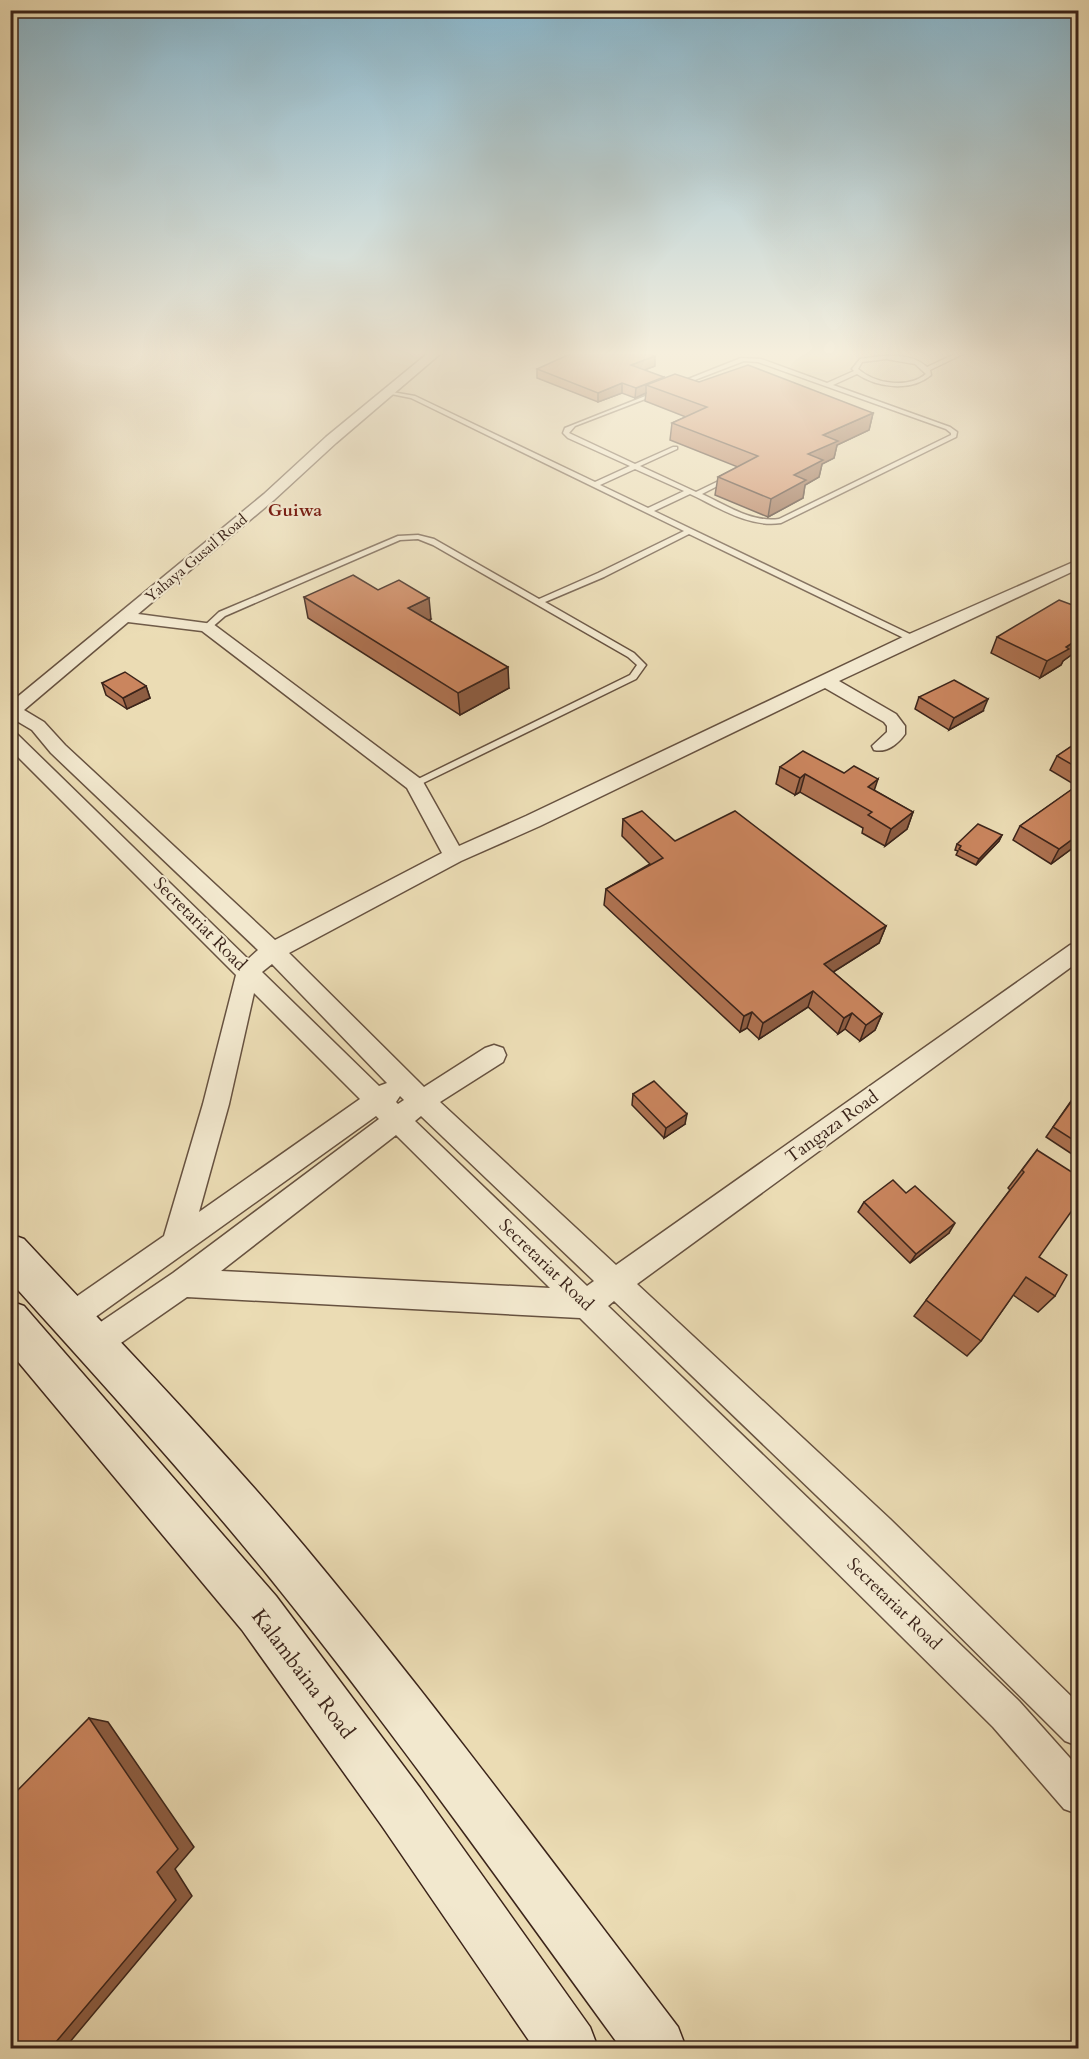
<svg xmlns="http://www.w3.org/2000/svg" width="1089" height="2059" font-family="Cardo,serif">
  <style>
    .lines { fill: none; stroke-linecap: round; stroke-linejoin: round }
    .lane-casing { stroke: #675240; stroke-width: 3 }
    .street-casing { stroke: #675240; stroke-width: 3 }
    .secondary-casing { stroke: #3b241a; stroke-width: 3 }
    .lane { fill: #f2e8ce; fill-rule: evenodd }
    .street { fill: #f2e8ce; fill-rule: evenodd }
    .secondary { fill: #f2e8ce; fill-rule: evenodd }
    .wall { fill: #ae7251; stroke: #3b241a; stroke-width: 1.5 }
    .shaded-wall { fill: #8d5d42; stroke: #3b241a; stroke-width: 1.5 }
    .building { fill: #ca855e; stroke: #3b241a; stroke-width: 1.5 }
    .labels { text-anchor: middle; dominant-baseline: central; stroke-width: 4.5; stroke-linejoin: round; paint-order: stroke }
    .far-street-label { font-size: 15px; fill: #3b241a; stroke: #f2e8ce }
    .far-quarter-label { font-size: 18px; font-weight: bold; fill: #7a1f14; stroke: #f2e8ce }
    .street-label { font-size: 18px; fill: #3b241a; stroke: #f2e8ce }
    .near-street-label { font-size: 21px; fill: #3b241a; stroke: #f2e8ce }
  </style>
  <rect width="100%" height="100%" fill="#ebdcb4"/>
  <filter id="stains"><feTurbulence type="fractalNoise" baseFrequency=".00333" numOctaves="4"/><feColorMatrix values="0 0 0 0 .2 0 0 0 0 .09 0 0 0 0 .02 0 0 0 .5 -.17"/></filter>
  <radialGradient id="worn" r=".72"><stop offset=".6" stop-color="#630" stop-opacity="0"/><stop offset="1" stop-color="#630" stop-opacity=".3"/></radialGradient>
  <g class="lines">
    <g class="lane-casing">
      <path id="lane" d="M955,354H963L930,370L931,375C911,392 878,388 857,374L833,385L950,427L957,432L956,437L781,523C749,528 718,507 690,494L654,511L916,637V641H910L689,534L604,577L545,602L634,653L646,665L636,679L415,787L412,786V782L630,675L637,665L628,657L433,545L418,539L400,540L225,616L210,629L203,627L219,612L398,536L418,535L434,539L539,599L598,573L684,531L411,398L386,393V391L415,396L595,482L630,466L568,438L563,433L565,428L741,358L761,359L827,383L854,371L852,369L860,359C882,356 909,351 927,367ZM886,359L915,364L926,374C908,389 875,384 858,369L862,362ZM744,361L758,362L946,429L951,433V435L779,519C752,523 726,505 702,494L733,478V476H729L696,492L640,466L677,449V447H673L635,464L569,433L575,426ZM635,469L684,491L648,508L600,485Z"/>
    </g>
    <g class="street-casing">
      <path id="street" d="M427,354H440L336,443L274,500L138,614L213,624L422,780L459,846L526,816L907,635L1078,560V569L839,681L896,714L905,726V734C898,744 887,753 874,750L872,746L887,732V726L884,722L825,688L540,826L461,861L289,953L424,1087L485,1048L494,1045L503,1048L506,1055L503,1062L440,1102L616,1265L1070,945L1078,943V962L637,1284L890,1519L1078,1703V1746L1065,1741L866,1543L614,1301L608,1306L1019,1701L1078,1767V1814L1064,1809L993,1727L580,1318L187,1297L105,1354L94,1359L83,1354L79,1344L83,1334L173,1273L379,1119L376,1116L80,1328L70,1332L60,1328L55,1318L60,1308L164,1236L203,1104L236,975L10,749V733L17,734L248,959L258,950L51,753L32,730L10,717V703L264,494L326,437ZM128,622L202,631L407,788L442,853L275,940L65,745L44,722L24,710ZM272,964L387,1083L379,1086L262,972ZM254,993L360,1099L199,1212L229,1104ZM400,1096L404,1100L398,1104L396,1102ZM421,1116L594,1281L587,1286L415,1121ZM396,1135L550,1288L221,1271Z"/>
    </g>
    <g class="secondary-casing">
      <g id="secondary">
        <path d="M10,1234L24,1239C119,1341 216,1441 305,1547C435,1703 555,1866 678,2027L686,2048H621C506,1891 393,1730 270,1578C187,1476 98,1379 10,1281Z"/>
        <path d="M10,1301L24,1306L276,1596L420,1788L590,2027L598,2048H534L382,1826L242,1630L10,1352Z"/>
      </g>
    </g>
    <use href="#lane" class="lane"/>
    <use href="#street" class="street"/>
    <use href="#secondary" class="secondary"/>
  </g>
  <g class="wall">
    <path d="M655,366L644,370L664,378L699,382L873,413L869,430L837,445L834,458L822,464L819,477L805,485L803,498L768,517L715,495L718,477L738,467L670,440L672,423L686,417L645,401L646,393L635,398L622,393L598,402L537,378V369Z"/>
    <path d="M378,590L431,619L429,620L509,688L460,715L308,618L304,597Z"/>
    <path d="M1078,607V650L1063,661L1061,665L1040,678L991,653L997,637Z"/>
    <path d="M102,683L146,686L150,698L127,709L106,695Z"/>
    <path d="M919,697L983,711L949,730L915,709Z"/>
    <path d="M1078,742V844L1051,864L1013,840L1020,826L1077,786L1050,770L1057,756Z"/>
    <path d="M780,767L874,790L913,812L907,829L885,846L862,833L863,828L800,792L795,795L776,784Z"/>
    <path d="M623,819L675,841L886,926L879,943L833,972L882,1014L875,1030L860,1041L845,1029L838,1034L808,1007L759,1039L747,1028L740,1032L604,905L606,889L650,864L622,836Z"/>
    <path d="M1002,835L999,841L976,865L956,855L958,851L955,850L957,844Z"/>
    <path d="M1078,1091V1158L1046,1137Z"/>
    <path d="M633,1094L685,1124L664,1138L632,1105Z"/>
    <path d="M1037,1150L1039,1257L1055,1296L1038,1312L1013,1295L981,1341L967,1356L914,1316L1010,1190L1008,1188Z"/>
    <path d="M906,1193L949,1233L910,1263L858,1212L864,1202Z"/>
  </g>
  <g class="shaded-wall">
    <path d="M655,356V366L631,375V365Z"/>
    <path d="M664,377L663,387L646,385V393L635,398L636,388Z"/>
    <path d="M622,383V393L598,402V393Z"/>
    <path d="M873,413L869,430L837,445L834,458L822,464L819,477L805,485L803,498L768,517L771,499L794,475L808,454L823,435Z"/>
    <path d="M429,598L431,619L410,629L408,608Z"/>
    <path d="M1078,639V650L1063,661L1061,665L1040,678L1047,661Z"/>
    <path d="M508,667L509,688L460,715L458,693Z"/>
    <path d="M146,686L150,698L127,709L123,698Z"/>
    <path d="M988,699L983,711L949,730L954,718Z"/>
    <path d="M805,774L800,792L795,795L800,778Z"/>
    <path d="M878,779L872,797L868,787Z"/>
    <path d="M913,812L907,829L885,846L891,829Z"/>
    <path d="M1002,835L999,841L976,865L979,859Z"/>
    <path d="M1078,835V844L1051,864L1059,849Z"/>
    <path d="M886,926L879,943L819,981L824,964Z"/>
    <path d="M813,991L808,1007L759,1039L763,1023Z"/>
    <path d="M752,1012L747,1028L740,1032L744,1016Z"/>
    <path d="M852,1013L845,1029L838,1034L844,1018Z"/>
    <path d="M882,1014L875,1030L860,1041L866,1025Z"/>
    <path d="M687,1114L685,1124L664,1138L666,1128Z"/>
    <path d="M955,1223L949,1233L910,1263L916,1254Z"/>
    <path d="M89,1718L108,1722L194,1847L175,1869L192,1896L64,2049H50L157,1872Z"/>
  </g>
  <g class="building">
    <path d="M570,354H650L655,356L631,365L664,377L636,388L622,383L598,393L537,369Z"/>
    <path d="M748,365L873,413L823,435L838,441L808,454L823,460L794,475L806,480L771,499L718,477L758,456L672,423L707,407L646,385L675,374L699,382Z"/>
    <path d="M353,575L378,590L399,580L429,598L408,608L508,667L458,693L304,597Z"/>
    <path d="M1059,600L1078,607V639L1066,647L1069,649L1047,661L997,637Z"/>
    <path d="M125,672L146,686L123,698L102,683Z"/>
    <path d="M954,680L988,699L954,718L919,697Z"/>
    <path d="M1078,742V768L1057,756Z"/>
    <path d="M803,751L844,773L854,766L878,779L868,787L913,812L891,829L868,815L872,812L805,774L800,778L780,767Z"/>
    <path d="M1078,785V835L1059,849L1020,826Z"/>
    <path d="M642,811L675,841L735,811L886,926L824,964L882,1014L866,1025L852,1013L844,1018L813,991L763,1023L752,1012L744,1016L606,889L663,858L623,819Z"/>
    <path d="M978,824L1002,835L979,859L959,849L961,846L957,844Z"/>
    <path d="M654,1081L687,1114L666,1128L633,1094Z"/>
    <path d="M1078,1092V1143L1053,1127Z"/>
    <path d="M1037,1150L1078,1176V1202L1039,1257L1067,1275L1055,1296L1026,1277L981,1341L926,1300L1024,1172L1022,1170Z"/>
    <path d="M893,1180L906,1193L915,1186L955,1223L916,1254L864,1202Z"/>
    <path d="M89,1718L178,1849L157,1872L176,1900L50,2049H10V1798Z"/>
  </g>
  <linearGradient id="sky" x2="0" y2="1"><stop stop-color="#88b7ce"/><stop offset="0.55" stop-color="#f6efdd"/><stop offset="1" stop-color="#f6efdd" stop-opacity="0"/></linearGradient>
  <rect width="1089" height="642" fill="url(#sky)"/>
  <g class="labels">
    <g class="far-street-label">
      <text transform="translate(196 558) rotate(-40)">Yahaya Gusail Road</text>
    </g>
    <g class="far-quarter-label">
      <text x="295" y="510">Guiwa</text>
    </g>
    <g class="street-label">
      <text transform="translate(200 924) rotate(45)">Secretariat Road</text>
      <text transform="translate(832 1127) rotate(-36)">Tangaza Road</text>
      <text transform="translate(546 1265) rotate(44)">Secretariat Road</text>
      <text transform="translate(894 1604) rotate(44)">Secretariat Road</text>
    </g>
    <g class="near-street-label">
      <text transform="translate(303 1674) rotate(53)">Kalambaina Road</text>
    </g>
  </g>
  <rect width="1089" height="2059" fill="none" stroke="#ebdcb4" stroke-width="36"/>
  <rect x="12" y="12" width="1065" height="2035" fill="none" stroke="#3b241a" stroke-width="3"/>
  <rect x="18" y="18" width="1053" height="2023" fill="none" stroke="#3b241a" stroke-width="1.5"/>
  <rect width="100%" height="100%" filter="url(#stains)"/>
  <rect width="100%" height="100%" fill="url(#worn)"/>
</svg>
